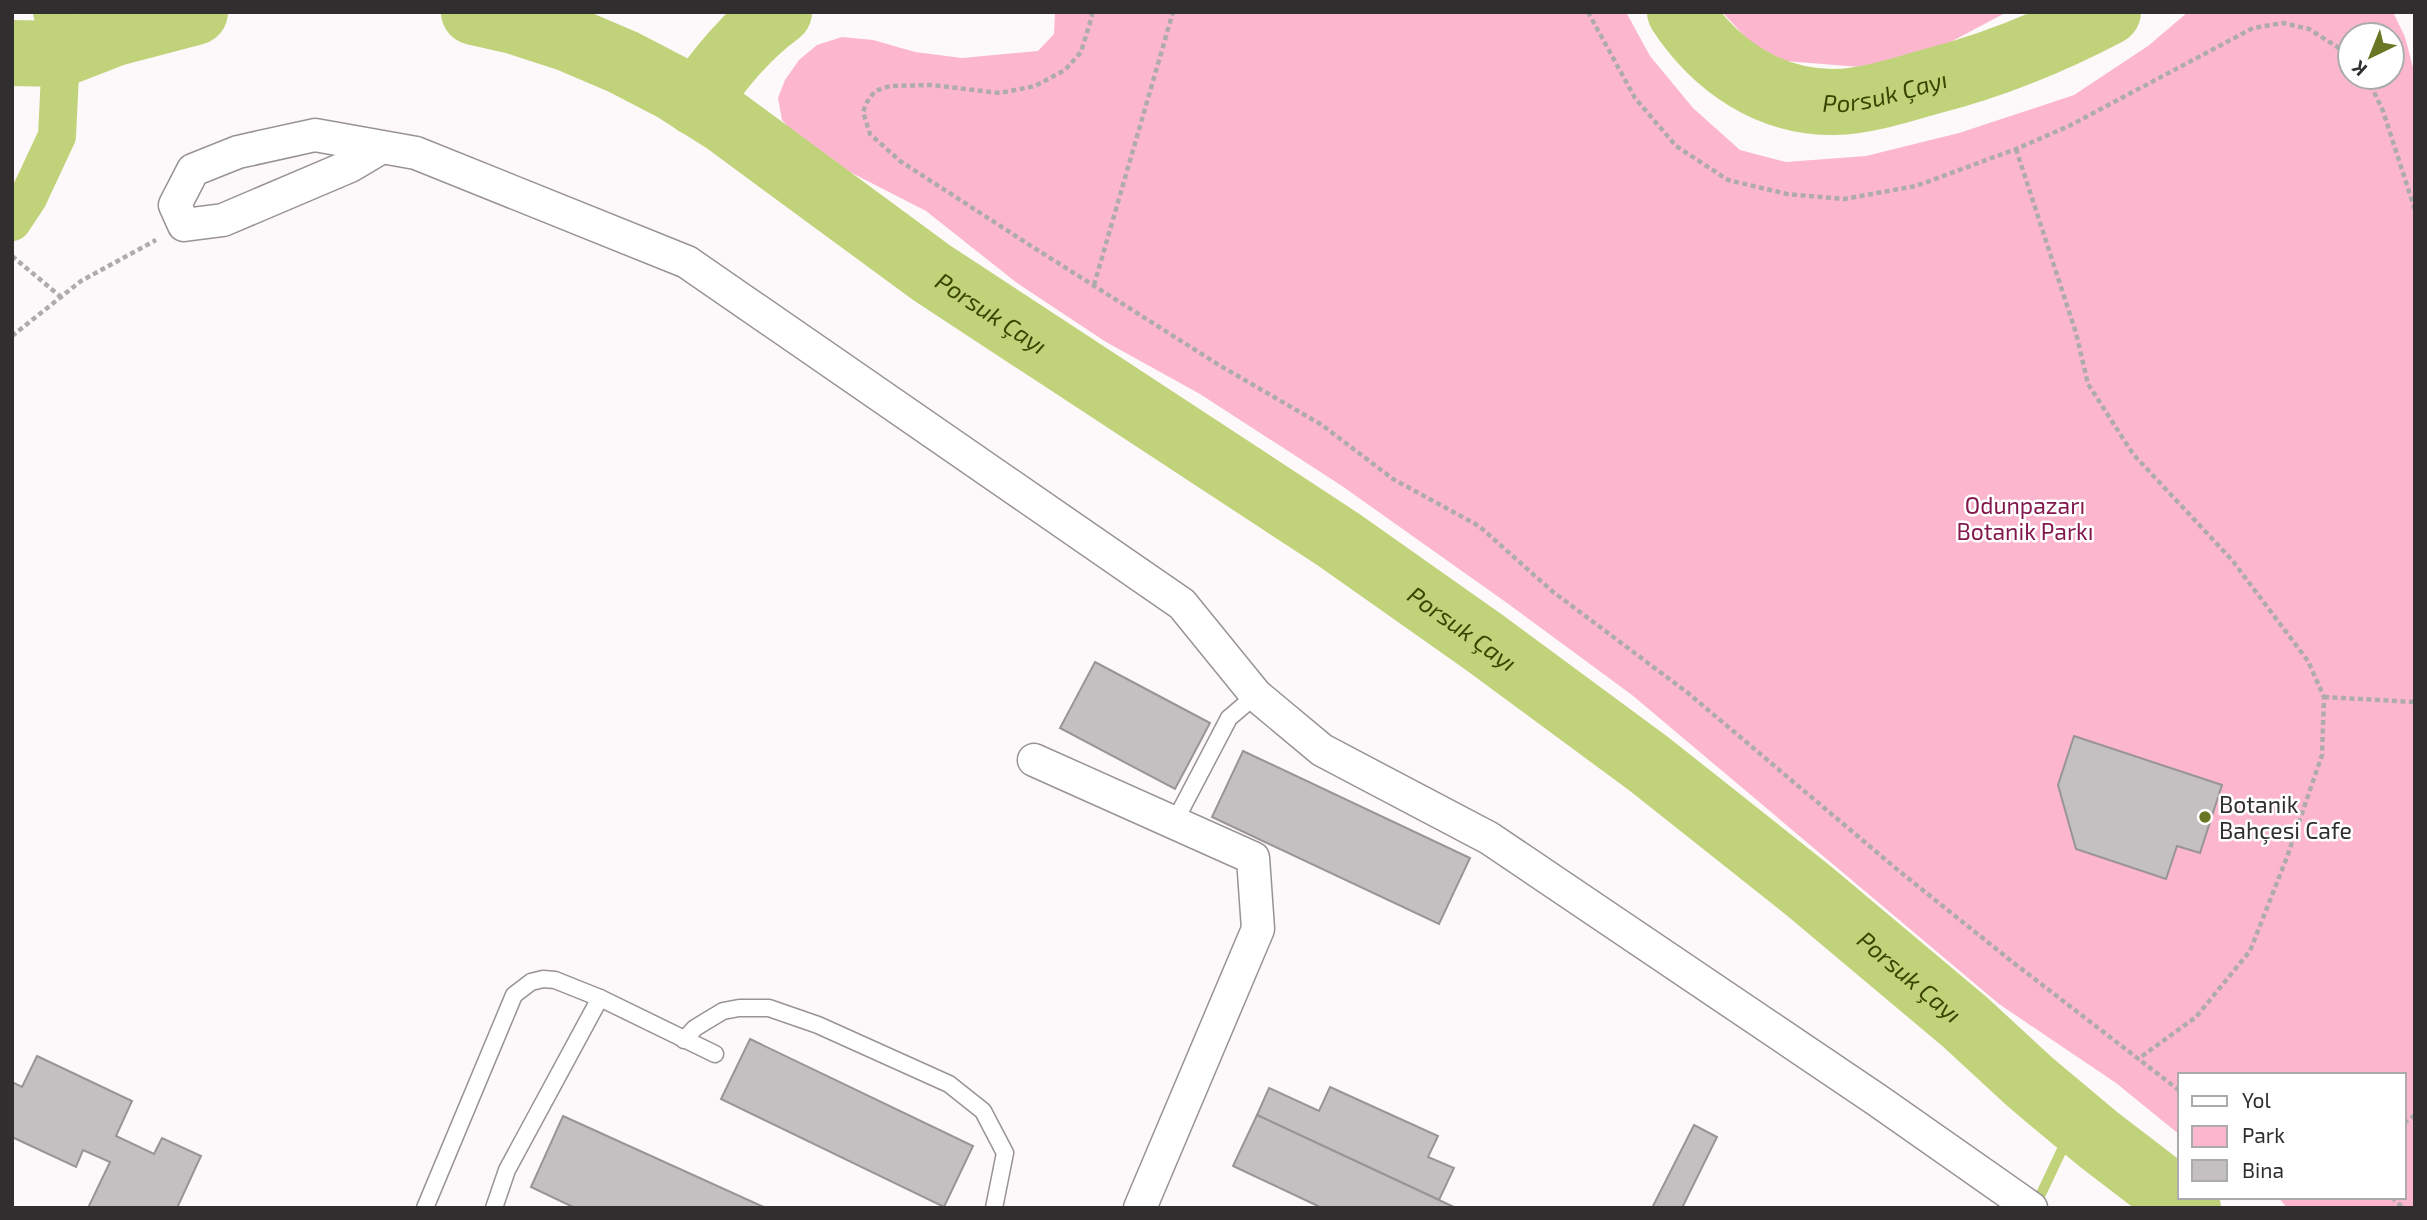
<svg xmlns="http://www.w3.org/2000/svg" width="2427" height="1220" font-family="'Exo 2',sans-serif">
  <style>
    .green { fill: #fcb7cf; fill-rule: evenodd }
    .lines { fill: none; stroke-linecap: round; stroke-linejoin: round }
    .stream { stroke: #c0d37a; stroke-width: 10 }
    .canal { stroke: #c0d37a; stroke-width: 38 }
    .river { stroke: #c0d37a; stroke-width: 66 }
    .building { fill: #c4bfc0; stroke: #999495; stroke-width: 2 }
    .lane-casing { stroke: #989394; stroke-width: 19 }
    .street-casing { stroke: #989394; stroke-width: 35 }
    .path { stroke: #afabac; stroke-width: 4.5; stroke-dasharray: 5 3.5; stroke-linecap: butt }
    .lane { stroke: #fff; stroke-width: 16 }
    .street { stroke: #fff; stroke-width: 32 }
    .poi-dot { fill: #697725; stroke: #fff; stroke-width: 2.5 }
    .labels { text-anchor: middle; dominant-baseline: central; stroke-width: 5; stroke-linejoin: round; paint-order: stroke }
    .park-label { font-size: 23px; fill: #82184c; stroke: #fff }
    .poi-label { font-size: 23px; fill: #302e2e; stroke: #fff; text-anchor: start }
    .water-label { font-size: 24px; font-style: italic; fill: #3b4500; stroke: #fff }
  </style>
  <rect width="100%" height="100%" fill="#fdf8f9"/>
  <g class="green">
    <path d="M1055,12H1626L1650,56L1693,108L1740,150L1786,162L1866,156L1959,133L2074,95L2148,46L2188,12H2393L2405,37L2415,75V1208H2287L2278,1197H2404V1075H2180V1135L2116,1083L1999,1004L1632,695L1507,603L1342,486L1200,394L1106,342L1017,283L926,211L844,169L800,140L782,120L778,98L785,80L799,60L817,45L842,37L873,40L915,52L962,58L1038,51L1054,34ZM2350,35H2392V77H2350Z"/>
    <path d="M1722,12H2007L1943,46L1902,61L1861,67L1784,61L1751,43Z"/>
  </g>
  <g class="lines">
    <path class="stream" d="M2041,1194L2076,1120"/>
    <path class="canal" d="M12,222L28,198L57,136L61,54L52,12"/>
    <g class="river">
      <path id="s1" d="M474,12L514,21L569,39L623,62L675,89L724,120L932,273L1339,540L1485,643L1649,764L1809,891L1965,1022L2030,1082L2098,1139L2188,1208"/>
      <path id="s2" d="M1680,12C1715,65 1769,103 1835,102C1864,102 1901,90 1929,82C1992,66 2051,42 2108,12"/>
      <path d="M12,53L61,54L115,33L195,12"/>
      <path d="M696,103C720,68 745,37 779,12"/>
    </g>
  </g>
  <g class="building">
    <path d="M1095,662L1210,723L1175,789L1060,728Z"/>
    <path d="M2074,736L2222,785L2200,853L2177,846L2166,879L2076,849L2058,785Z"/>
    <path d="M1243,751L1470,858L1439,924L1212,817Z"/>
    <path d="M750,1039L973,1146L944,1207L721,1099Z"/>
    <path d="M37,1056L132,1101L116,1136L154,1154L162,1138L201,1156L177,1208H88L110,1162L83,1150L76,1167L12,1137V1082L22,1087Z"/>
    <path d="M1330,1087L1438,1136L1428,1157L1454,1168L1439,1200L1257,1115L1269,1088L1319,1111Z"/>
    <path d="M1257,1115L1439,1200L1456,1208H1322L1233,1166Z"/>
    <path d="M563,1116L766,1208H575L531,1187Z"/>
    <path d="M1694,1125L1717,1137L1682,1208H1652Z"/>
  </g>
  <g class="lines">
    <g class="lane-casing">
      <g id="lane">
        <path d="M1174,823L1229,718L1256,695"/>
        <path d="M684,1040L695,1028L723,1011L739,1008H769L818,1025L949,1084L983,1111L1005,1153L994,1208"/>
        <path d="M425,1208L514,995L531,982L543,979L555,980L600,998L715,1054"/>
        <path d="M494,1208L507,1170L600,998"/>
      </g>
    </g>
    <g class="street-casing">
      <g id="street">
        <path d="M382,147L350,166L223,220L184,225L175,205L193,170L238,152L315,135L416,153L687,262L1182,604L1256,695L1322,750L1489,838L1877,1100L2031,1208"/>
        <path d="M1034,760L1253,858L1258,929L1140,1208"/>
      </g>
    </g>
    <g class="path">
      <path d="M1091,12L1092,16L1081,52L1065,70L1035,86L1000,93L931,85L890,86L875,91L867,102L863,112L870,134L900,161L1025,242L1219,365L1322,425L1393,479L1479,526L1552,591L1688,693L1899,871L2010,960L2180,1091"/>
      <path d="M1588,12L1635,98L1676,146L1728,180L1787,194L1844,199L1916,186L2016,149L2069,126L2253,28L2283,23L2309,29L2350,55"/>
      <path d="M2367,77L2383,111L2415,210"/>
      <path d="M2016,149L2076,333L2088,384L2133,454L2232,560L2308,661L2324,697L2322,755L2287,857L2250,951L2196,1017L2138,1059"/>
      <path d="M12,256L61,297"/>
      <path d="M1094,285L1173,12"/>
      <path d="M12,336L81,281L156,240"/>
      <path d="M2324,697L2415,702"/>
      <path d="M2404,1123L2415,1115"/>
      <path d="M2392,1197L2403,1208"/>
    </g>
    <use href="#lane" class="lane"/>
    <use href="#street" class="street"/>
  </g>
  <circle class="poi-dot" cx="2205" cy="817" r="7"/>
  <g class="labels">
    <g class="park-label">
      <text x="2025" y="505">Odunpazarı<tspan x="2025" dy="26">Botanik Parkı</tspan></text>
    </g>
    <g class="poi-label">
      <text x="2219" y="804">Botanik<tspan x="2219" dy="26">Bahçesi Cafe</tspan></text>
    </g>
    <g class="water-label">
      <text stroke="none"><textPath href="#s2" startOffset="238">Porsuk Çayı</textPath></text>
      <text stroke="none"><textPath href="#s1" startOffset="604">Porsuk Çayı</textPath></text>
      <text stroke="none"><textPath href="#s1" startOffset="1171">Porsuk Çayı</textPath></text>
      <text stroke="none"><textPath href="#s1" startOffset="1738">Porsuk Çayı</textPath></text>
    </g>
  </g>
  <rect width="2427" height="1220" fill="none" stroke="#302e2e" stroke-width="28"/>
  <rect x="2178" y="1073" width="228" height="126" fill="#ffffff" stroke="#acabab" stroke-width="2"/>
  <rect x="2192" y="1096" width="35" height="10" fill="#ffffff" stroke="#acabab" stroke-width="2"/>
  <text x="2242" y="1108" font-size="21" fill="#302e2e">Yol</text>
  <rect x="2192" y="1126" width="35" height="21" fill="#fcb7cf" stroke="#acabab" stroke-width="2"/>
  <text x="2242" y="1143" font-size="21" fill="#302e2e">Park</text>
  <rect x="2192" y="1160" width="35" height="21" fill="#c4bfc0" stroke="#acabab" stroke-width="2"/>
  <text x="2242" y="1178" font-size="21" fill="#302e2e">Bina</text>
  <g transform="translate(2371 56) rotate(223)"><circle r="33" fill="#ffffff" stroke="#acabab" stroke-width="2"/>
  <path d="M0-5L12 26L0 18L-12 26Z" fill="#697725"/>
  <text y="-10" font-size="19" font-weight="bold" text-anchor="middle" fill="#302e2e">K</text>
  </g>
</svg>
